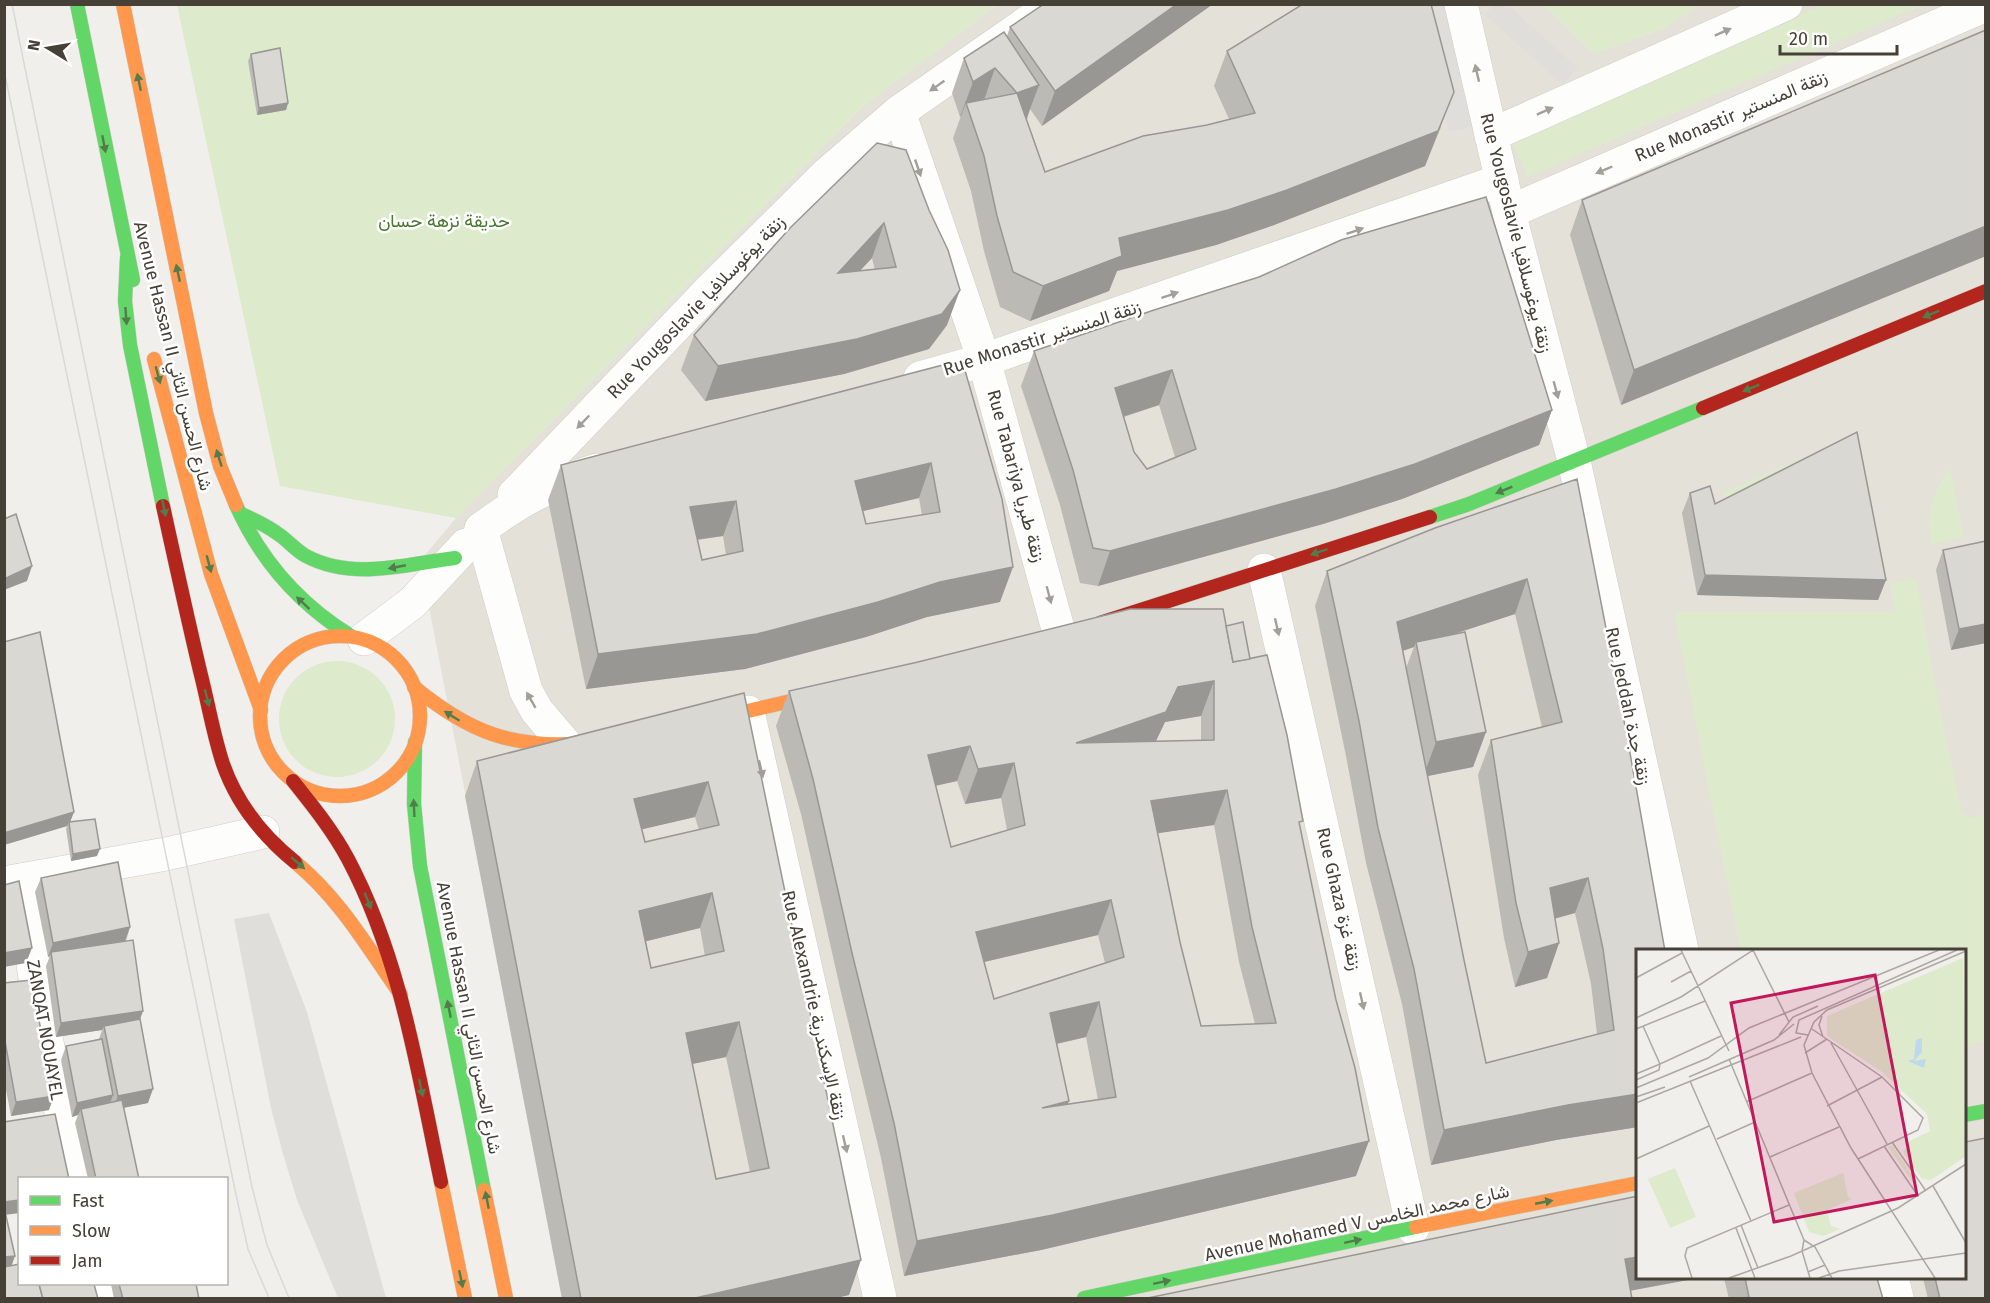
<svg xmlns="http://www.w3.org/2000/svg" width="1990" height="1303" font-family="'Fira Sans',Vazirmatn,sans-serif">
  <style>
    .residential { fill: #e4e1d8; fill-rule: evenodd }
    .green { fill: #ddeacc }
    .parking { fill: #dfdeda }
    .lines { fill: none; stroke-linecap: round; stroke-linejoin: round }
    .street-casing { stroke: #cecdc8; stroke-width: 34 }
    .fast-casing { stroke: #ceccc2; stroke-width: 15 }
    .slow-casing { stroke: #ceccc2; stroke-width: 15 }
    .jam-casing { stroke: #ceccc2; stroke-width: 15 }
    .street { stroke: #fdfdfc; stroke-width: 33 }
    .fast { stroke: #63d668; stroke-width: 14 }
    .slow { stroke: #ff974d; stroke-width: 14 }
    .jam { stroke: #b3261e; stroke-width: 14 }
    .tram { stroke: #d9d9d8; stroke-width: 1.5 }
    .wall { fill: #bbbab5; fill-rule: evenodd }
    .shaded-wall { fill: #999794 }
    .building { fill: #dad8d3; stroke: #999794; stroke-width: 1.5; fill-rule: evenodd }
    .oneway { fill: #a29e9a }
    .oneway2 { fill: #527c4b }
    .labels { text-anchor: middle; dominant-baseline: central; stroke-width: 5; stroke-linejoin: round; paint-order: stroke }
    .street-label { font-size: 18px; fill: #464037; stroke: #fff }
    .park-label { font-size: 18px; fill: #46752d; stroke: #fff }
    .inset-road { fill: none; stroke: #aca9a3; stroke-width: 1.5 }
    .view { fill: #c2185b; fill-opacity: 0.15; stroke: #c2185b; stroke-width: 3 }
    .inset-edge { fill: none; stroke: #464037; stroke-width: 3 }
  </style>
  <rect width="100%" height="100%" fill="#f0efeb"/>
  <path class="residential" d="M997,5H1544L1593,53L1662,29L1700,5H1985V1298H563L420,561L456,518L863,106ZM1638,950H1964V1278H1638Z"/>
  <g class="green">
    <path d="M177,5H997L863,106L456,518L280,486Z"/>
    <path d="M1544,5H1700L1662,29L1593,53Z"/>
    <path d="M1822,5H1922L1527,177L1512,141Z"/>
    <path d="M1847,439L1728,503L1723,493Z"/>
    <path d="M1950,468L1964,537L1931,544C1926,515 1932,492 1950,468Z"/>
    <path d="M1916,578L1941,715L1962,811C1968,821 1977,816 1985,814V1041L1965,1045L1964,950H1740L1674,612H1895L1890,583Z"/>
    <circle cx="337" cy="719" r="58"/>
  </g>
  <g class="parking">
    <path d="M1494,4L1508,5L1578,68L1563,85L1485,15Z"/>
    <path d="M1418,5H1447L1478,125L1449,132Z"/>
    <path d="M269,913L307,1012L386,1298H338L297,1200L283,1154L271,1108L234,919Z"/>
  </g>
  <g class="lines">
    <g class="street-casing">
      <g id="street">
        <path d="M1461,4L1509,212L1574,461L1682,950"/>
        <path d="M899,112L984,360L1060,636"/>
        <path d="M1491,135L1786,4"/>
        <path d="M1509,212L1986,5"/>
        <path d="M920,378L984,360L1502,180"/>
        <path d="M514,495L711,289L827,174L899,112L1054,4"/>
        <path d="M481,529C522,499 548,485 597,470"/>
        <path d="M481,529L526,691L537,711L567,746"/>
        <path d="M1264,570L1413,1228"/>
        <path d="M364,639L412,603L466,545"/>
        <path d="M748,712L880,1298"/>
        <path d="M21,880L37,992L74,1178"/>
        <path d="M4,883L166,854L263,832"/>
        <path d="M1892,1278L1897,1298"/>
        <path d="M96,1284L100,1298"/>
      </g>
    </g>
    <g class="fast-casing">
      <g id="fast">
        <path d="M77,4L133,280"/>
        <path d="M127,258L125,301L130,345L163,506"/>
        <path d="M236,505C261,561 299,604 351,636"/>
        <path d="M241,514C255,520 269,527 281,536C290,543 297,551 306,556C353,581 406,564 455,558"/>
        <path d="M1430,517L1469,504L1703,408"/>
        <path d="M415,742L414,804L420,866L484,1190"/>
        <path d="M1964,1115L1986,1111"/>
        <path d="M1084,1298L1416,1227"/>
      </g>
    </g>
    <g class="slow-casing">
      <g id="slow">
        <path d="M123,4L206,413L220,466L236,505"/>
        <path d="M154,359L211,574L261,710"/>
        <circle cx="340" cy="716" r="80"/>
        <path d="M414,687C470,733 513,749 586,743"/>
        <path d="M704,721L826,693"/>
        <path d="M295,862C340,899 368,948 401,995"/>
        <path d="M441,1182L465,1298"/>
        <path d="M484,1190L506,1298"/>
        <path d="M1416,1227L1638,1183"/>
      </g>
    </g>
    <g class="jam-casing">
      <g id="jam">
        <path d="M1703,408L1986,291"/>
        <path d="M163,506C175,561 187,616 200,671C208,702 213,734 223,764C237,804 263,836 295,862"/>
        <path d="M1100,623L1430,517"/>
        <path d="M293,781C313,806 333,831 348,859C401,959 418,1073 441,1182"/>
      </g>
    </g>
    <use href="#street" class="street"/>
    <use href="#fast" class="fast"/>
    <use href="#slow" class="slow"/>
    <use href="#jam" class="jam"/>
    <g class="tram">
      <path d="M12,4L252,1187L267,1245L289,1298"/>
      <path d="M4,70L235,1190L248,1249L269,1298"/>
    </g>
  </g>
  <g class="wall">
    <path d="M1044,4H1213L1042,126L1030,109L1027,120L1045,172L1207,125L1229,119L1214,86L1227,51L1441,127L1425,166L1274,225L1216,245L1117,271L1109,291L1030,321L1000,307L984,251L971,191L953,138L961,116L960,117L952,93L964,58L1007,36L1010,27Z"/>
    <path d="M1986,30V256L1621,405L1570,235L1582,200Z"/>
    <path d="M251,54L288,103L286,110L257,115L248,61Z"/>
    <path d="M929,210L947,325L929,349L844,374L705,401L681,370L694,335L791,227ZM872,258L875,270L859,271Z"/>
    <path d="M1034,351L1552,410L1539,445L1402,499L1323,524L1098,586L1080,583L1060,505L1021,386ZM1159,405L1175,457L1147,469L1134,452L1124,417Z"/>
    <path d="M962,360L1000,602L927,617L866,637L745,669L586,689L548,500L561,465ZM919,498L922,515L866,524L863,511ZM723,536L726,555L702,560L698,540Z"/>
    <path d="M1577,479L1638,1127L1556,1140L1431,1165L1402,1004L1366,863L1346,756L1315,606L1327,571ZM1515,614L1542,727L1491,740L1478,775L1504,938L1515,987L1547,978L1559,943L1555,919L1575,913L1591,984L1597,1034L1486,1063L1464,960L1427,776L1473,767L1486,732L1451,635ZM1414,647L1406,668L1403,651Z"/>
    <path d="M1690,493L1886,580L1878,600L1697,595L1682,513Z"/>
    <path d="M1943,550L1986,643L1951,650L1936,570Z"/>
    <path d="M1226,626L1250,659L1300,828L1356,1176L1041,1250L904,1276L881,1158L840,988L801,814L776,726L789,691ZM1201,716V740L1156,741L1165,722ZM957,781L965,804L1001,798L1007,830L951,847L936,786ZM1214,825L1239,962L1255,1024L1201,1026L1180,942L1158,833ZM1098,935L1105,963L994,999L984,962ZM1086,1037L1098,1100L1068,1104L1057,1044Z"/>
    <path d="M744,693L849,1295L832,1299H562L465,796L477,761ZM695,817L699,830L645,842L642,829ZM700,928L705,956L651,968L646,941ZM726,1057L750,1172L716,1179L692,1064Z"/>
    <path d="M70,822L97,856L71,861L66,829L67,826L4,845Z"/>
    <path d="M41,878L130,927L126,941L140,1019L148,1103L123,1108L139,1179H88L75,1123L78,1115L72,1117L61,1060L66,1046L99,1039L102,1030L56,1037L46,966L50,956L48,957L35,892Z"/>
    <path d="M4,983L49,1110L11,1116L4,1079Z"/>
    <path d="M1724,1278H1877L1883,1299H1729Z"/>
    <path d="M1923,1278H1965L1986,1299H1928Z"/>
    <path d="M111,1284H196L199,1299H114Z"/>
  </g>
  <g class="shaded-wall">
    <path d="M1177,4H1213L1042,126L1055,91Z"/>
    <path d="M995,68L983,103H966L961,116L960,117L973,82Z"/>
    <path d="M1039,85L1026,120L1017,93Z"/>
    <path d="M1454,92L1425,166L1274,225L1216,245L1117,271L1109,291L1030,321L1043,286L1119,238Z"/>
    <path d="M288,103L286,110L257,115L259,108Z"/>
    <path d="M884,223L872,258L825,308L838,273Z"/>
    <path d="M1986,226V256L1621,405L1634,370Z"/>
    <path d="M960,290L947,325L929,349L844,374L705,401L718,366Z"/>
    <path d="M1172,370L1159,405L1103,423L1115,388Z"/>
    <path d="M1552,410L1539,445L1402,499L1323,524L1098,586L1110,551Z"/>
    <path d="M931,463L919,498L842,516L855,481Z"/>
    <path d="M736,501L723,536L678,542L690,507Z"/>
    <path d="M32,566L27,581L4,590V579Z"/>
    <path d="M1013,567L1000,602L927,617L866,637L745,669L586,689L598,654L940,582Z"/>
    <path d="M1705,575L1886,580L1878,600L1697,595Z"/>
    <path d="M1527,579L1515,614L1417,646L1416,642L1414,647L1384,657L1397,622Z"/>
    <path d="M1986,624V643L1951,650L1959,629Z"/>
    <path d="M1214,681L1201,716L1165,722L1153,747L1076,743L1178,687Z"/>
    <path d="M1486,732L1473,767L1423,777L1436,742Z"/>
    <path d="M970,746L957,781L915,790L928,755Z"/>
    <path d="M1014,763L1001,798L965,804L978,769Z"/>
    <path d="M708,782L695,817L622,834L634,799Z"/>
    <path d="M1227,790L1214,825L1139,836L1151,801Z"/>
    <path d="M74,812L69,825V822L67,826L4,845V833Z"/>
    <path d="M100,849L97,856L71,861L73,854Z"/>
    <path d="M1588,878L1575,913L1537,923L1550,888Z"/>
    <path d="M712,893L700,928L627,946L639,911Z"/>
    <path d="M1111,900L1098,935L963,967L976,932Z"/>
    <path d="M130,927L125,941L51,952L50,956L48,957L53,943Z"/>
    <path d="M1559,943L1547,978L1515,987L1528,952Z"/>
    <path d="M32,948L26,963L4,967V953Z"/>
    <path d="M1099,1002L1086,1037L1038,1048L1050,1013Z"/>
    <path d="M143,1011L138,1025L104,1026L102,1030L56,1037L61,1023Z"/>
    <path d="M739,1022L726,1057L673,1068L686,1033Z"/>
    <path d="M153,1089L148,1103L112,1110L118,1096Z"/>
    <path d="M1638,1094V1127L1556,1140L1431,1165L1444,1130L1568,1105Z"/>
    <path d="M113,1095L108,1109H81L78,1115L72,1117L77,1103Z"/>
    <path d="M54,1096L49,1110L11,1116L16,1102Z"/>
    <path d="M1069,1101L1056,1136L1042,1108Z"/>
    <path d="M1369,1141L1356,1176L1041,1250L904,1276L917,1241Z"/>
    <path d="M20,1200V1213L4,1215V1202Z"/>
    <path d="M15,1256L10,1270H4V1257Z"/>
    <path d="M1638,1257V1278H1699L1613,1294L1625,1259Z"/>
    <path d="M861,1260L849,1295L832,1299H691Z"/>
  </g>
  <g class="building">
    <path d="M1044,4H1177L1055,91L1010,27Z"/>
    <path d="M1303,4H1431L1454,92L1438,131L1287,190L1228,210L1119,238L1122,256L1043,286L1013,272L997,216L984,156L966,103L1017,93L1045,172L1143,136L1207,125L1255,113L1227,51Z"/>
    <path d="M1986,30V226L1634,370L1582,200Z"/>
    <path d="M1004,32L1039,85L1017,93L995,68L973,82L964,58Z"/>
    <path d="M280,48L288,103L259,108L251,54Z"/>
    <path d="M877,143L906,150L929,210L948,250L960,290L942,314L857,339L718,366L694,335L791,227ZM884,223L896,267L838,273Z"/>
    <path d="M1486,197L1552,410L1415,464L1336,489L1110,551L1093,548L1073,470L1034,351L1154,310L1259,277L1341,240ZM1172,370L1196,449L1147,469L1134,452L1115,388Z"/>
    <path d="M962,360L1002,499L1013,567L940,582L878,602L757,634L598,654L561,465ZM931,463L940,512L866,524L855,481ZM736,501L743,551L702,560L690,507Z"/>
    <path d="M1857,432L1886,580L1705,575L1690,493L1710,486L1715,504Z"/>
    <path d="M1577,479L1627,736L1665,951H1638V1094L1568,1105L1444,1130L1414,969L1378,828L1359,721L1327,571L1435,528ZM1527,579L1562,722L1491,740L1516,903L1528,952L1559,943L1550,888L1588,878L1603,949L1614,1030L1486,1063L1464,960L1397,622Z"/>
    <path d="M16,514L32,566L4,579V519Z"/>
    <path d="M1986,541V624L1959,629L1943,550Z"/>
    <path d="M1130,609H1223L1233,662L1267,655L1287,735L1303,821L1299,822L1319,920L1336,1000L1355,1068L1369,1141L1053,1215L917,1241L894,1123L852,953L813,779L789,691L918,662ZM1214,681V740L1076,743L1166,712L1178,687ZM970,746L978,769L1014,763L1025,825L951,847L928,755ZM1227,790L1252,927L1276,1023L1201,1026L1180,942L1151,801ZM1111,900L1124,957L994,999L976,932ZM1099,1002L1116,1097L1042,1108L1069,1101L1050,1013Z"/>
    <path d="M1243,622L1250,659L1233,662L1226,626Z"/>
    <path d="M40,632L74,812L4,833V642Z"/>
    <path d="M1465,632L1486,732L1436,742L1416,642Z"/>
    <path d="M744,693L861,1260L691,1299H581L477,761ZM708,782L719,825L645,842L634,799ZM712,893L724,951L651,968L639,911ZM739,1022L769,1168L716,1179L686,1033Z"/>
    <path d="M95,819L100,849L73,854L69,822Z"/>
    <path d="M118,862L130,927L53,943L41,878Z"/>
    <path d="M19,881L32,948L4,953V885Z"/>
    <path d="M133,940L143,1011L61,1023L51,952Z"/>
    <path d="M31,980L54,1096L16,1102L4,1036V983Z"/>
    <path d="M140,1019L153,1089L118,1096L104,1026Z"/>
    <path d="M102,1039L113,1095L77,1103L66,1046Z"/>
    <path d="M122,1100L139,1179H96L81,1109Z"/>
    <path d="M55,1114L69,1179H20V1200L4,1202V1122Z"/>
    <path d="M1986,1138V1299H1940L1935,1278H1965V1142Z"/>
    <path d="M1638,1196V1257L1625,1259L1632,1299H1143Z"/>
    <path d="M4,1207L15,1256L4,1257Z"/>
    <path d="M20,1264V1284H39L43,1299H4V1267Z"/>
    <path d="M1745,1278H1877L1883,1299H1743L1749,1297Z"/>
    <path d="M39,1284H94L98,1299H43Z"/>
    <path d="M119,1284H196L199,1299H123Z"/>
  </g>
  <defs><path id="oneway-solid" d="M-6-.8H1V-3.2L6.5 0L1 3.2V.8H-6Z" transform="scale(1.5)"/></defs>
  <g class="oneway">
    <use href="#oneway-solid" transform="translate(1723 32) rotate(-24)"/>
    <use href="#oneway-solid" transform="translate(1477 73) rotate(-103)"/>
    <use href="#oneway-solid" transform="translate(937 86) rotate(145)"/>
    <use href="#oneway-solid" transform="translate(1545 111) rotate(-24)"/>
    <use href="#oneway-solid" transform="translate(918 168) rotate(71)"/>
    <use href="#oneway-solid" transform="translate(1604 170) rotate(157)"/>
    <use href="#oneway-solid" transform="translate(1355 231) rotate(-19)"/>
    <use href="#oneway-solid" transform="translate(1170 295) rotate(-19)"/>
    <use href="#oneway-solid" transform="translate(1556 390) rotate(75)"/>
    <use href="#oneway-solid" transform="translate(583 422) rotate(134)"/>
    <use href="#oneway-solid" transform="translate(1049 595) rotate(75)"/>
    <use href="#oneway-solid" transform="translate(1277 627) rotate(77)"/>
    <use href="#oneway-solid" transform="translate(531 700) rotate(-120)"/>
    <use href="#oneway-solid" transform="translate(761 769) rotate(77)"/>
    <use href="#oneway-solid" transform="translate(1362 1001) rotate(77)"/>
    <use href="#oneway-solid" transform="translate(845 1144) rotate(77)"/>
  </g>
  <g class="oneway2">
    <use href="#oneway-solid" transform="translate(139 82) rotate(-102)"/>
    <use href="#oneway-solid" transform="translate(104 144) rotate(79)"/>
    <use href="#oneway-solid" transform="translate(178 273) rotate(-102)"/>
    <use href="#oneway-solid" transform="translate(1931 314) rotate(158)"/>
    <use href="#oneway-solid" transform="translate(126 316) rotate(86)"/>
    <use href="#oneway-solid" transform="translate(158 375) rotate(75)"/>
    <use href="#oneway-solid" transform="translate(1751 388) rotate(158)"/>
    <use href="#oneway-solid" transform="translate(219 458) rotate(-107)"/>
    <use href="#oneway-solid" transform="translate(1504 490) rotate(158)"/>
    <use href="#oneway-solid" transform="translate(164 508) rotate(78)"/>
    <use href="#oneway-solid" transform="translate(1319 552) rotate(162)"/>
    <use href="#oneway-solid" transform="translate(209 564) rotate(75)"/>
    <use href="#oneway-solid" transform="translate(397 567) rotate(169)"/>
    <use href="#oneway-solid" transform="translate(303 603) rotate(-137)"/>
    <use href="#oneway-solid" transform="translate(207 698) rotate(76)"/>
    <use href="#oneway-solid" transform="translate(452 716) rotate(-148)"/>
    <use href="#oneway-solid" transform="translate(414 808) rotate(-93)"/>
    <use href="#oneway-solid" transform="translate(298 863) rotate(41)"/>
    <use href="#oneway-solid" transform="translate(368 901) rotate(68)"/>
    <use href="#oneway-solid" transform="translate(449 1009) rotate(-101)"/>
    <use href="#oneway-solid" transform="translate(421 1088) rotate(78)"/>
    <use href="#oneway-solid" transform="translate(487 1200) rotate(-101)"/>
    <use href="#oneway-solid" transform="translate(1544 1202) rotate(-11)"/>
    <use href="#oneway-solid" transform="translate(1353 1241) rotate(-12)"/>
    <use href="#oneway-solid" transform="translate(461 1279) rotate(78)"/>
    <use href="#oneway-solid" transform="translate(1162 1282) rotate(-12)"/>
  </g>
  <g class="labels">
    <g class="street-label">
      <text transform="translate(1731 116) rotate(-23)">Rue Monastir زنقة المنستير</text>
      <text transform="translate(1516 233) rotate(76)">Rue Yougoslavie زنقة يوغوسلافيا</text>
      <text transform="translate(696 307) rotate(-46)">Rue Yougoslavie زنقة يوغوسلافيا</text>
      <text transform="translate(1042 338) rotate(-18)">Rue Monastir زنقة المنستير</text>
      <text transform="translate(173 356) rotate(76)">Avenue Hassan II شارع الحسن الثاني</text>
      <text transform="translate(1016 476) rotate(75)">Rue Tabariya زنقة طبريا</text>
      <text transform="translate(1628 706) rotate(78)">Rue Jeddah زنقة جدة</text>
      <text transform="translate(1339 899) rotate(77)">Rue Ghaza زنقة غزة</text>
      <text transform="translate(814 1005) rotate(77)">Rue Alexandrie زنقة الإسكندرية</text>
      <text transform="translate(469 1018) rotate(79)">Avenue Hassan II شارع الحسن الثاني</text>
      <text transform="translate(45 1030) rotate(80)">ZANQAT NOUAYEL</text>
      <text transform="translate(1357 1223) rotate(-12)">Avenue Mohamed V شارع محمد الخامس</text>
    </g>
    <g class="park-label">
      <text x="444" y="221">حديقة نزهة حسان</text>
    </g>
  </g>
  <g transform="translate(1636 949)">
    <rect width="330" height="330" fill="#f0efeb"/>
    <path d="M327,9L330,207L295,231L286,230L267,203L274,192L294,182L291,165L246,123L191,87V67ZM256,196L283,236L280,238L252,198ZM39,219L60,268L34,279L12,230ZM207,224L212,248L216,250L191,261L195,277L204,280L187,287L173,283L158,244Z" fill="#ddeacc"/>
    <path d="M286,89V103L278,112L290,110L288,119L272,112L278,110L280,91Z" fill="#bdd9ec"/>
    <path class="inset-road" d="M45,1L93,102M0,29L46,4M35,33L55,22M186,67L183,76L187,88M0,69L45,48L117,1L153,73M7,77L24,115L85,87M0,80L69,52M176,80L246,128L287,169L282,181L222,210M143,86L157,68L182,57M172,86L160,84L163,71L321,1M195,94L251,195M169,104L191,90M93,110L168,291L166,302L174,329M0,125L24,115L23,121L0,131M53,128L138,91L158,75M54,132L115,272M0,139L72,109L113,79L303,1M0,148L29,138M110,153L176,124M0,154L165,88M191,157L246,128M81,190L119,173M256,193L290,242M248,197L282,247M134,208L203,178M0,210L73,177M297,237L330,294M105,276L122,319M100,279L119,329M168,291L179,298L196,329M172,323L189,316M56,329L49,307L51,299L153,256M93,329L155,307L262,259L330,215M183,329L203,322L330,304M299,329L215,199L176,124L168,96L178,73L191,61L330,2"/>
    <path class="view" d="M239,26L281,246L138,273L95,54Z"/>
    <rect width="330" height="330" class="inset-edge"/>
  </g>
  <rect width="1990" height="1303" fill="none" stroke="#464037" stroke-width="12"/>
  <rect x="18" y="1177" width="210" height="108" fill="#ffffff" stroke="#b5b3af" stroke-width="1.5"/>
  <rect x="30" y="1196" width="30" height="9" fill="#63d668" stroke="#b5b3af" stroke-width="1.5"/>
  <text x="72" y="1207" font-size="18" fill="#464037">Fast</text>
  <rect x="30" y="1226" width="30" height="9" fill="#ff974d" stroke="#b5b3af" stroke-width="1.5"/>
  <text x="72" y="1237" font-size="18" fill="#464037">Slow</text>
  <rect x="30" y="1256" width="30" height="9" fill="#b3261e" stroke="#b5b3af" stroke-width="1.5"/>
  <text x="72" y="1267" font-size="18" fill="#464037">Jam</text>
  <g transform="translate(48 48) rotate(281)" stroke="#ffffff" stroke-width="4.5" paint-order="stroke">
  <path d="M0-4.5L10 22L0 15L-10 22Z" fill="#464037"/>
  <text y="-9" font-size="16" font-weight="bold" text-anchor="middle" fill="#464037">N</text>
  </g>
  <path d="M1780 45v9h117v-9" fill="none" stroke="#464037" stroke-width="3"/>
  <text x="1789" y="45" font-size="18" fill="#464037" stroke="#ffffff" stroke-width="4.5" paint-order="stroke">20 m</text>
</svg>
